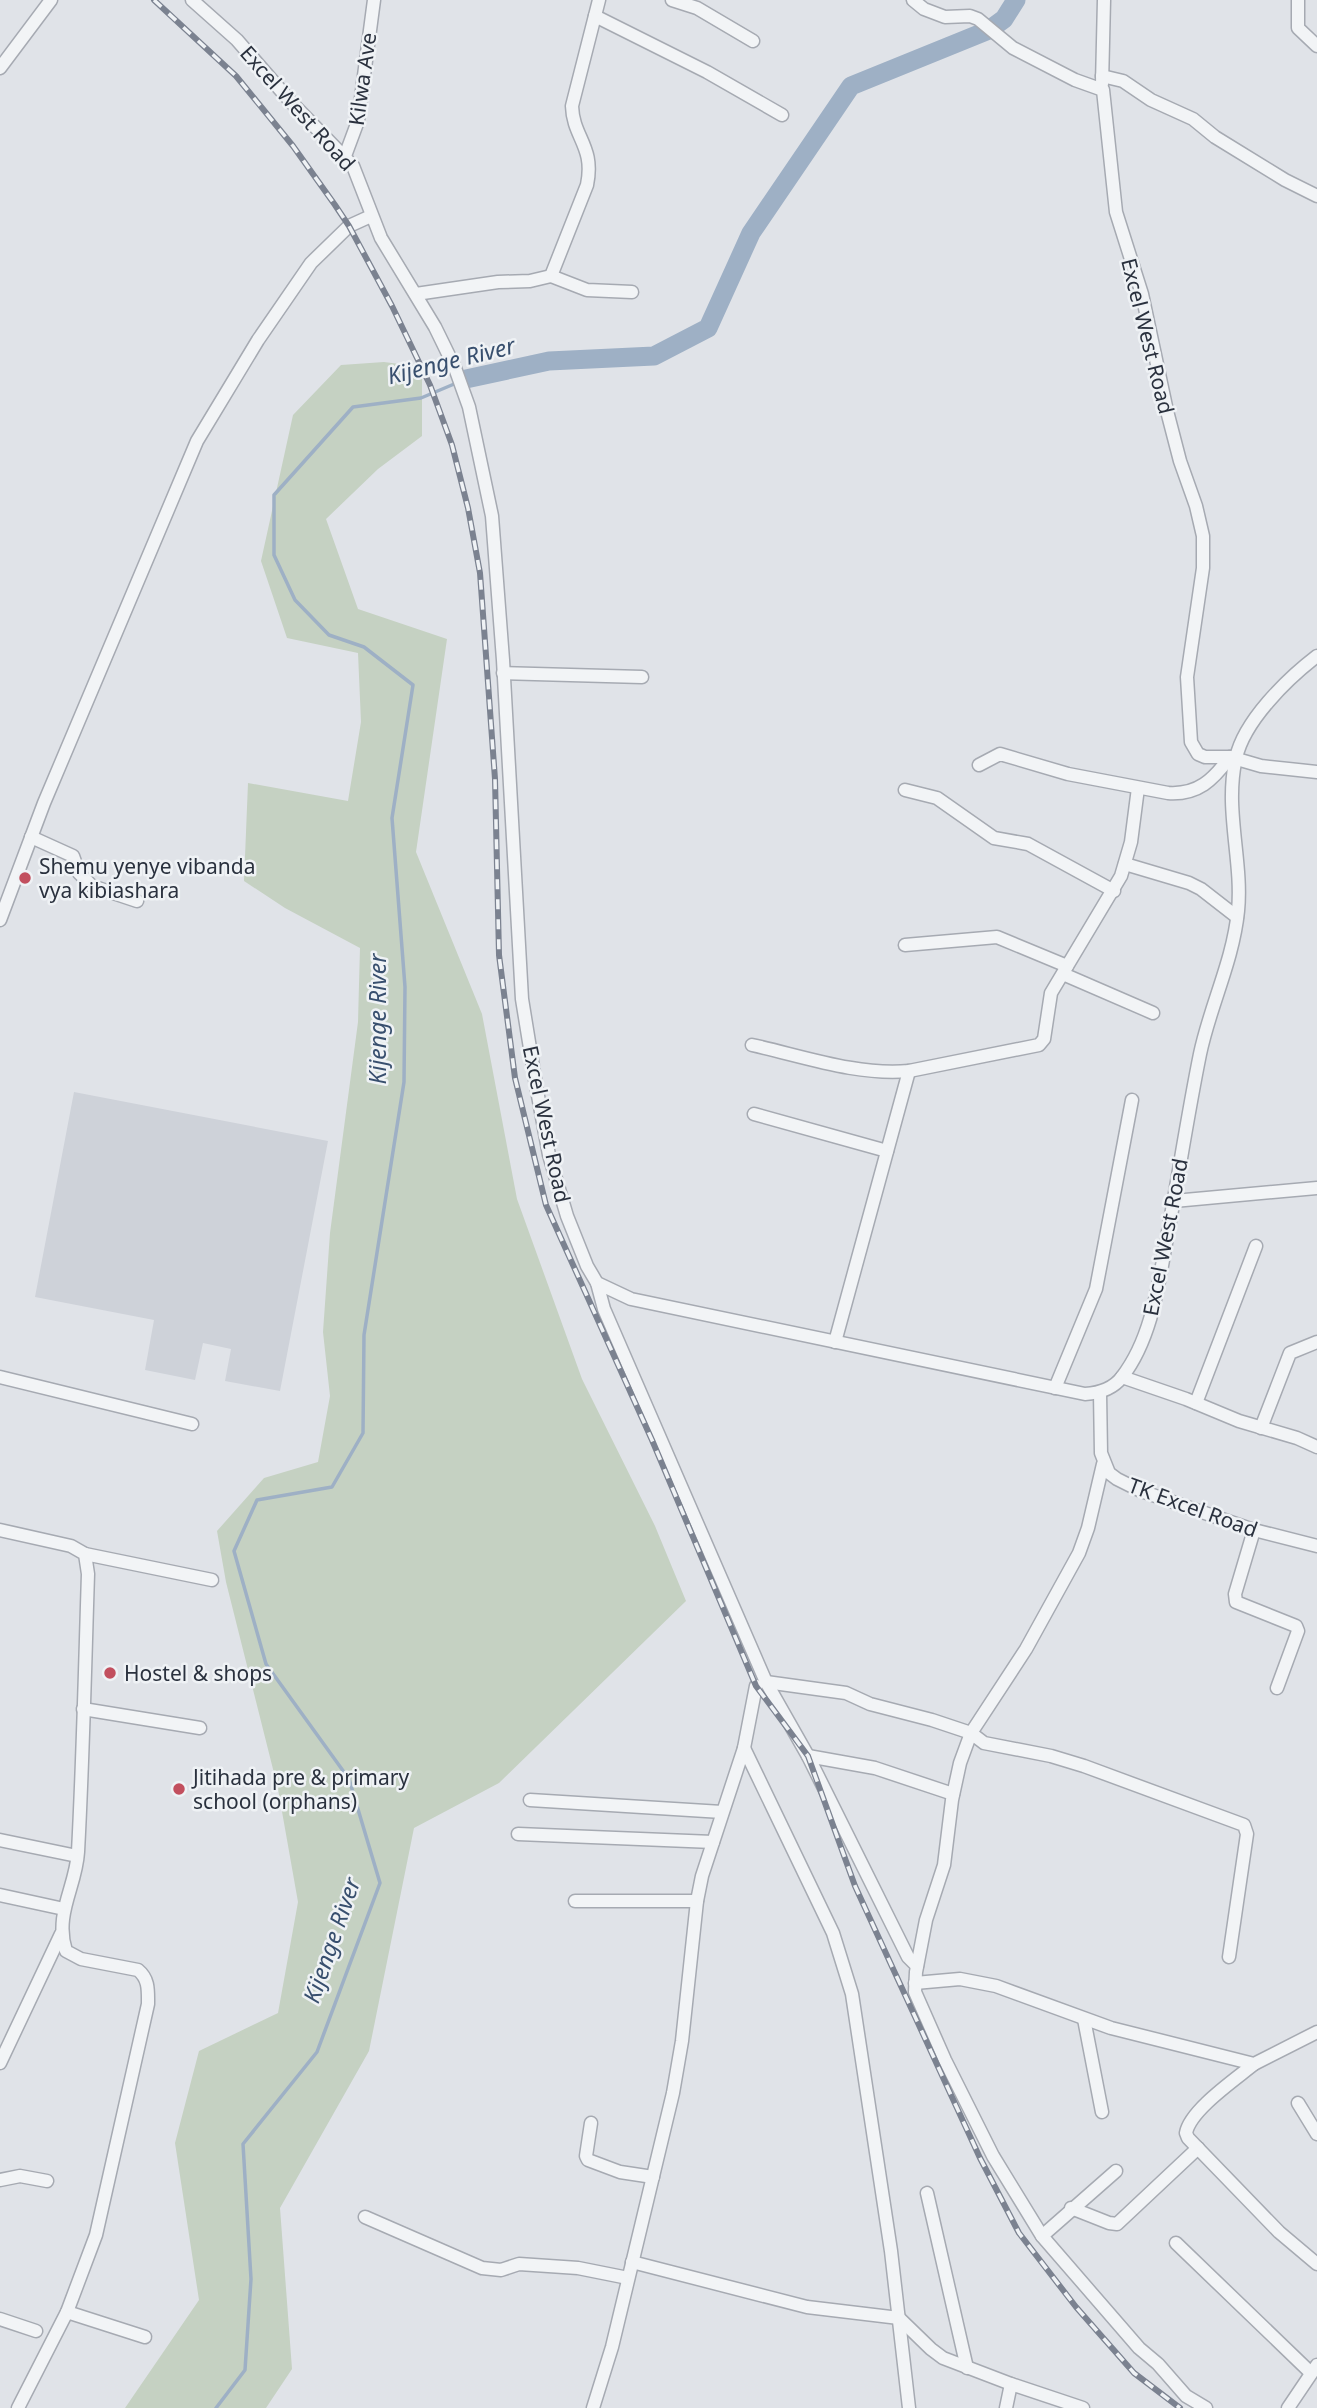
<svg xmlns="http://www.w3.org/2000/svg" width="1317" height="2408" font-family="'Noto Sans',sans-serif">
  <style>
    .built { fill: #ced2d9 }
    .green { fill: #c5d1c2 }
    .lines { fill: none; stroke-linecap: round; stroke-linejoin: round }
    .stream { stroke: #9eb0c5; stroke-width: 3.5 }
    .river { stroke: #9eb0c5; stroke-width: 19 }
    .street-casing { stroke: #a6aab2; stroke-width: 15 }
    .street { stroke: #f2f4f6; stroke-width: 12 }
    .rail-casing { stroke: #7b8290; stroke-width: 6 }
    .rail { stroke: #eff2f5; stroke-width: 3.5; stroke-dasharray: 10; stroke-linecap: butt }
    .poi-dot { fill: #c24f5e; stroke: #eff2f5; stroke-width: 2.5 }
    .labels { text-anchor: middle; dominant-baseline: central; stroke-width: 5; stroke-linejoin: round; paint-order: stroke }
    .street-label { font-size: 21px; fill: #2a313e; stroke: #eff2f5 }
    .poi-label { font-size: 21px; fill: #2a313e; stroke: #eff2f5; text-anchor: start }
    .water-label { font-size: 23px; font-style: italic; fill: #384f6e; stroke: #eff2f5 }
  </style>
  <rect width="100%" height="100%" fill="#e0e3e8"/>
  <path class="built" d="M74,1092L328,1141L280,1391L225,1381L231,1349L203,1343L195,1380L145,1370L154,1320L35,1297Z"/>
  <path class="green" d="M384,362L422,367V436L378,469L326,519L358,609L447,639L416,852L482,1014L517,1199L582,1379L655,1526L686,1601L499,1783L414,1828L369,2051L280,2208L292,2369L266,2408H125L199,2300L175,2143L199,2051L278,2013L298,1902L278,1789L226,1582L217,1531L264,1478L318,1462L330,1396L323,1332L330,1233L358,1022L360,948L285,908L244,881L248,783L348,801L361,722L358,653L287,638L261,561L293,415L341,365Z"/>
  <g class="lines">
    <path class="stream" d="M216,2408L245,2370L251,2279L243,2144L317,2052L380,1883L349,1779L266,1664L234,1551L257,1500L332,1487L363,1433L364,1335L404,1082L405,987L392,818L413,685L364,647L329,635L295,600L274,555V495L353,407L421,398L466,379"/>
    <path class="river" d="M466,379L549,361L654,356L708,328L751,233L851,86L989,30L1004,19L1016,0"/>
    <g class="street-casing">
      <g id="street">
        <path d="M192,0L237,40L291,102L353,166L381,238L435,327L455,368L469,407L492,516L503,660L522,999L536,1085L549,1155L567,1216L587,1266L597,1283L631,1299L1085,1394C1100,1393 1113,1389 1122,1377C1153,1337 1159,1280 1168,1232C1179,1173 1188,1113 1200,1054C1210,1006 1233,961 1238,911C1243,861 1224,809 1236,758C1244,721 1287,679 1317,656"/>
        <path d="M672,0L697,8L753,41"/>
        <path d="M913,0L924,9L945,17L970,16L978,19L1013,48L1075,80L1103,90L1116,212L1142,294L1167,411L1180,461L1196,506L1203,536V568L1187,677L1191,742L1198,754L1205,757H1230L1261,766L1317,772"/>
        <path d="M1298,0V28L1317,46"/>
        <path d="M595,16L707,72L782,115"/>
        <path d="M0,68L51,0"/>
        <path d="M1102,76L1123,81L1151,100L1193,119L1215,137L1285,180L1317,196"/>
        <path d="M1102,84L1104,0"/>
        <path d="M345,156L358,121L374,0"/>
        <path d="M551,276L587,290L632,292"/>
        <path d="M416,294L498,282L530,281L551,276L587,185C595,146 573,138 572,106L599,0"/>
        <path d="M503,673L642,677"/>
        <path d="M979,765L1000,754L1068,774L1168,793C1198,795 1213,780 1230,757"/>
        <path d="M905,790L937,798L994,838L1028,844L1114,891"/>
        <path d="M31,837L73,856L79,873L92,886L137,901"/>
        <path d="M1125,864L1189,883L1201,889L1237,917"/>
        <path d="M0,920L44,803L197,441L258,340L311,263L349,226L371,216"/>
        <path d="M905,945L997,937L1067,966"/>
        <path d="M1063,974L1153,1013"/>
        <path d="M752,1045C802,1056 858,1076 909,1071L1039,1045L1044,1039L1051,993L1121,876L1131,842L1138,788"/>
        <path d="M754,1114L887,1151"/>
        <path d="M1174,1201L1317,1188"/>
        <path d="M597,1283L604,1309L766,1682L808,1756L908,1957L917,1966"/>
        <path d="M835,1342L909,1071"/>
        <path d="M0,1377L192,1424"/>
        <path d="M1122,1377L1186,1399L1239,1421L1297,1438L1317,1447"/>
        <path d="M1055,1388L1096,1289L1132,1100"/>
        <path d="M1100,1393L1101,1453L1109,1473L1117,1479L1141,1491L1254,1530L1317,1546"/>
        <path d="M1196,1403L1256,1246"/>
        <path d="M1261,1428L1290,1353L1317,1342"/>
        <path d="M1103,1464L1088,1528L1079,1553L1026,1649L971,1733L960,1763L952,1800L944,1865L926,1920L916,1972L915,1992L945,2060L993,2156L1042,2236L1139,2348L1158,2364L1186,2396L1206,2408"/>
        <path d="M0,1530L71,1546L85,1554L88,1574C85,1667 83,1759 78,1852C76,1887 54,1914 66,1951L81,1959L138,1970C149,1979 148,1990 148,2004L96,2235L67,2312L18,2408"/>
        <path d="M1254,1530L1235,1594L1236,1602L1296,1626L1298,1631L1277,1688"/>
        <path d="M85,1554L212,1580"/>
        <path d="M766,1682L846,1693L870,1704L932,1720L971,1733L984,1743L1051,1756L1084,1766L1244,1825L1247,1834L1229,1957"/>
        <path d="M83,1709L200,1728"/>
        <path d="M744,1748L833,1933L852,1994L891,2251L909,2408"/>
        <path d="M808,1756L875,1768L953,1794"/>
        <path d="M530,1800L722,1812"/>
        <path d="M518,1834L713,1842"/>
        <path d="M0,1840L77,1856"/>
        <path d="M0,1895L64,1909"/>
        <path d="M575,1901H697"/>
        <path d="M915,1983L960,1979L996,1986L1111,2028L1254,2064L1317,2032"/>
        <path d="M1084,2019L1102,2112"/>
        <path d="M0,2063L61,1934"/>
        <path d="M1254,2064C1236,2079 1190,2110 1186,2133L1188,2138L1279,2232L1317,2264"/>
        <path d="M1298,2103L1317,2134"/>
        <path d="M591,2123L586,2156L588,2160L620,2172L653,2177"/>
        <path d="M0,2180L20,2176L47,2181"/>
        <path d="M927,2193L967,2368"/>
        <path d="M1071,2208L1109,2223L1117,2224L1198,2148"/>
        <path d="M365,2217L482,2268L501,2270L519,2264L578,2268L628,2278"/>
        <path d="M1042,2236L1116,2171"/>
        <path d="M1176,2243L1311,2373"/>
        <path d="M632,2262L807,2307L899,2318L931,2349L943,2358L1011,2384L1083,2408"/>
        <path d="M67,2312L145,2337"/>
        <path d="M0,2319L36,2331"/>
        <path d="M593,2408L612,2347L673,2093L682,2041L697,1901L702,1876L744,1748L756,1686"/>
        <path d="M1006,2408L1011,2384"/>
        <path d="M1288,2408L1317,2365"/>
      </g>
    </g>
    <use href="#street" class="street"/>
    <g class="rail-casing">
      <path id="rail" d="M154,0L236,76L293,146L335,205L349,226L392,306L430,385L452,445L468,508L480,573L495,779L499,955L515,1078L546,1205L652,1440L756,1686L808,1756L855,1886L980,2158L1019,2233L1076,2307L1134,2373L1180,2408"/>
    </g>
    <use href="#rail" class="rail"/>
  </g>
  <g class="poi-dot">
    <circle cx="25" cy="878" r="7"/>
    <circle cx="110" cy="1673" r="7"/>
    <circle cx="179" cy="1789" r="7"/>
  </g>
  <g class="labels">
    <g class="street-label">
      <text transform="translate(362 79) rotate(-82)">Kilwa Ave</text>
      <text transform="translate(298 108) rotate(48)">Excel West Road</text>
      <text transform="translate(1148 336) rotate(76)">Excel West Road</text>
      <text transform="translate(547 1124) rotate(78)">Excel West Road</text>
      <text transform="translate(1165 1237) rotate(-79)">Excel West Road</text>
      <text transform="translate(1193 1507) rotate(20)">TK Excel Road</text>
    </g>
    <g class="poi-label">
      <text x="39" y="866">Shemu yenye vibanda<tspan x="39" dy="24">vya kibiashara</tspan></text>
      <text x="124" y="1673">Hostel &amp; shops</text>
      <text x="193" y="1777">Jitihada pre &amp; primary<tspan x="193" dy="24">school (orphans)</tspan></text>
    </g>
    <g class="water-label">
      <text transform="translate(451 360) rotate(-14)">Kijenge River</text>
      <text transform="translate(377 1019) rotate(-90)">Kijenge River</text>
      <text transform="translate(331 1940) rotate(-71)">Kijenge River</text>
    </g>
  </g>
</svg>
